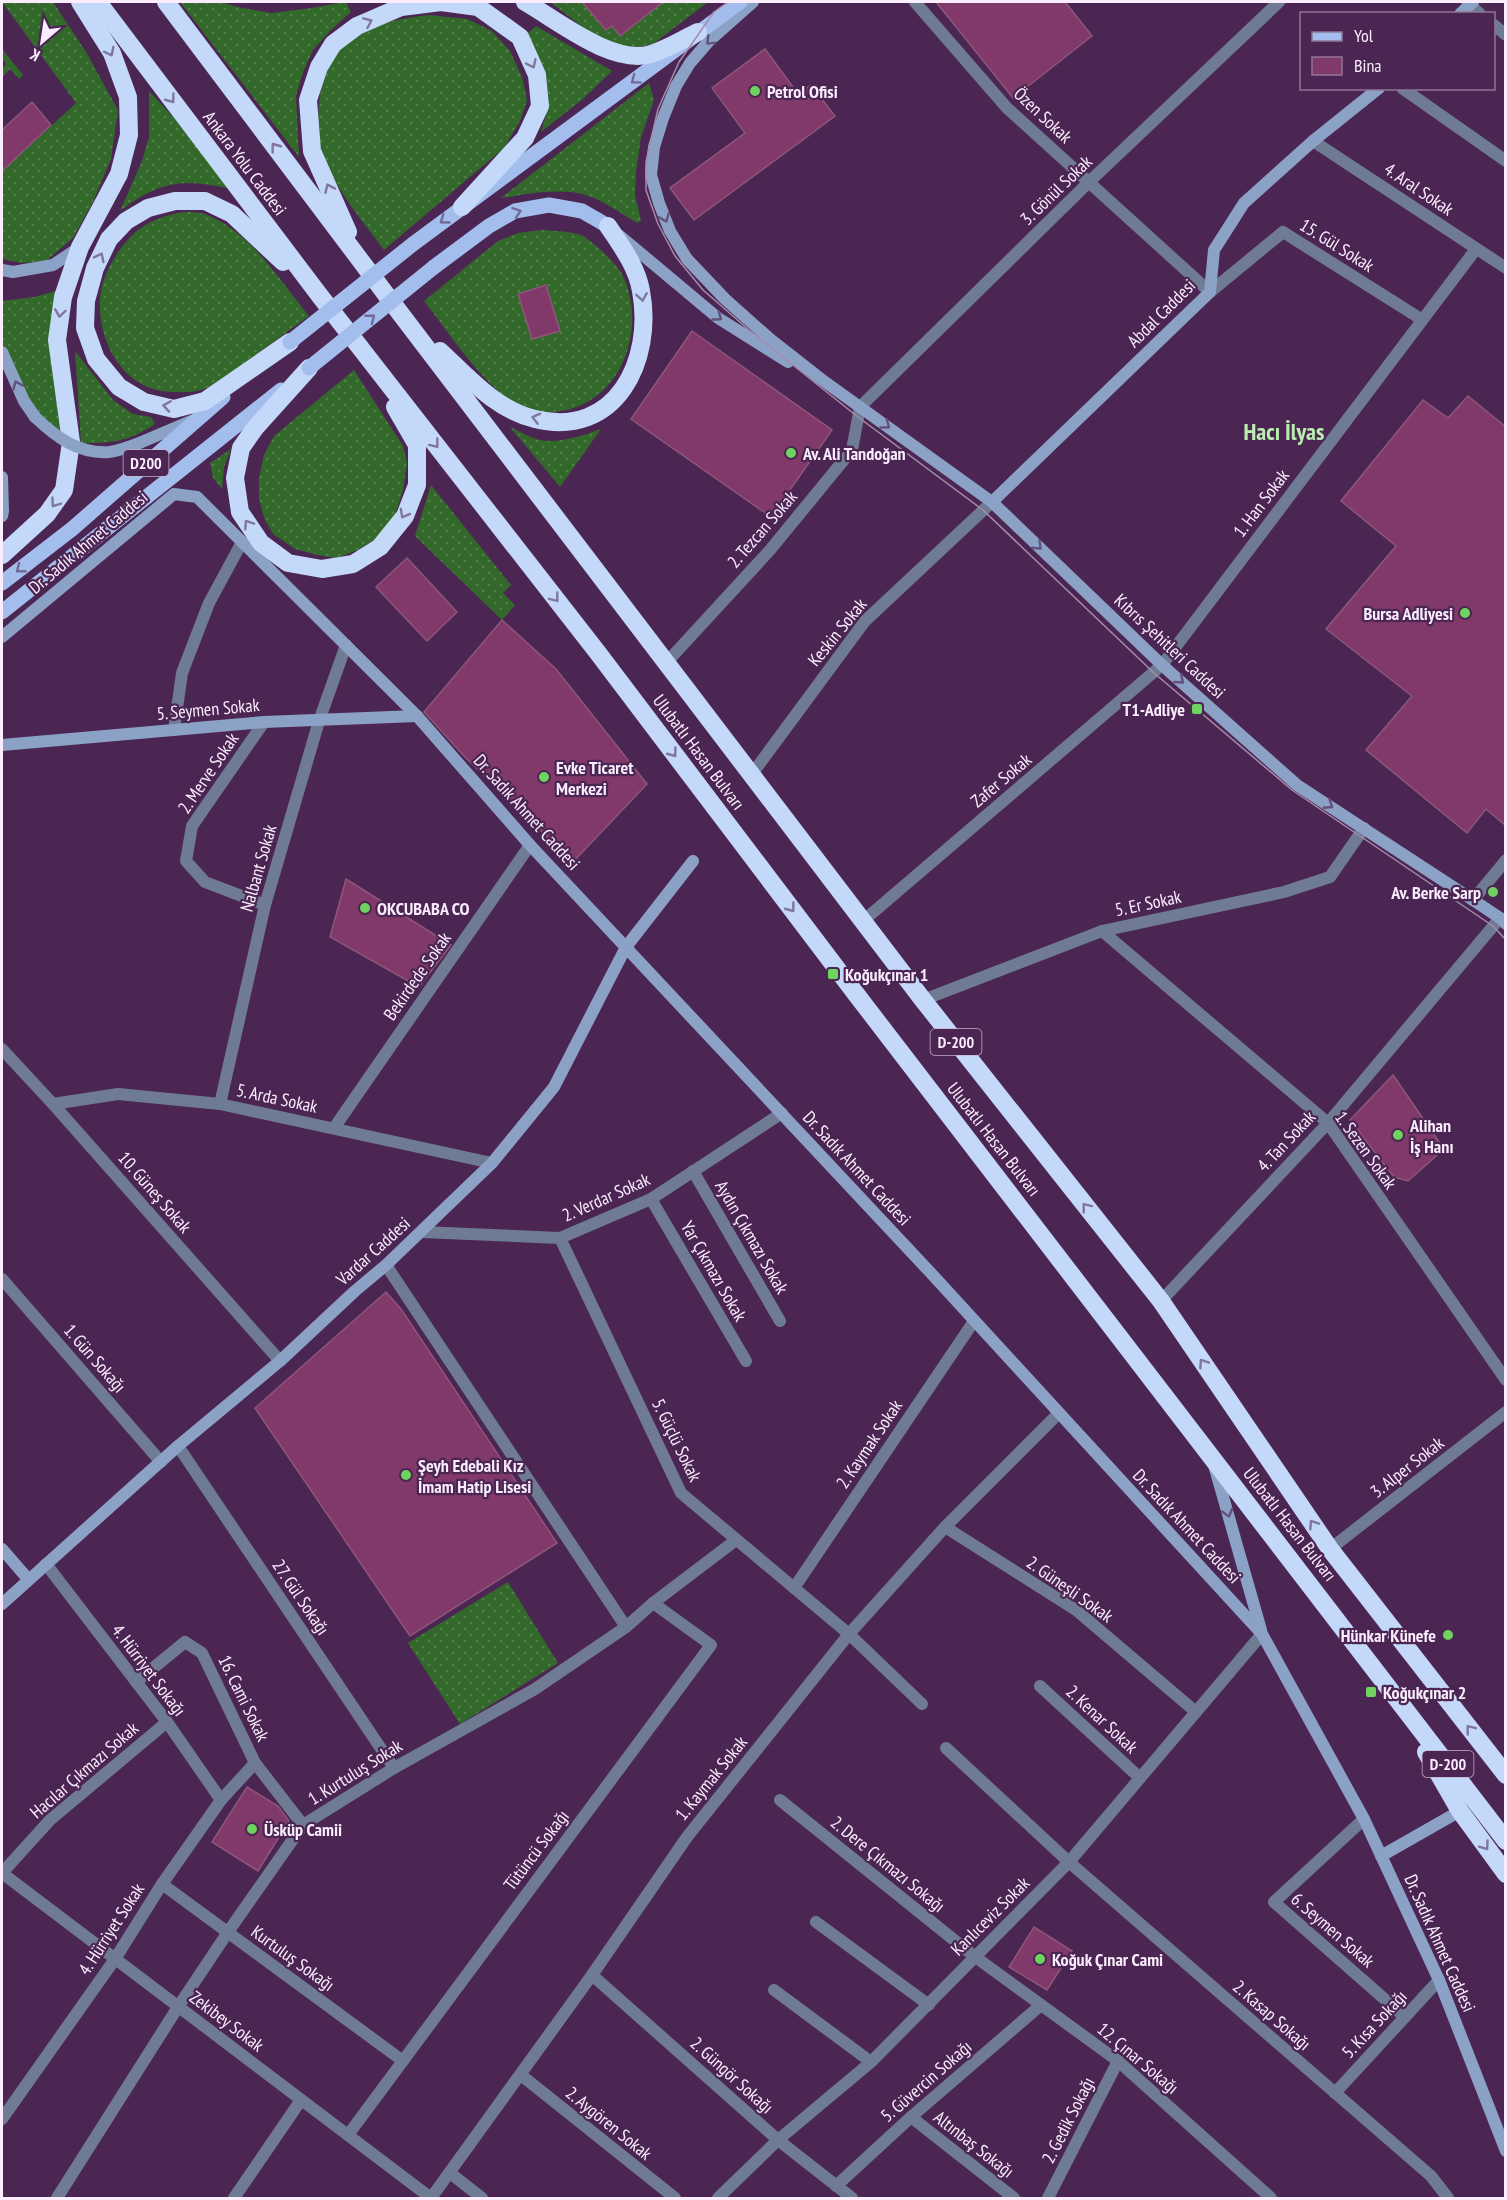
<svg xmlns="http://www.w3.org/2000/svg" width="1507" height="2200" font-family="'PT Sans Narrow',sans-serif">
  <style>
    .grass { fill: url(#grass-dots) }
    .building { fill: #803969; stroke: #8d567a; stroke-width: 1.5 }
    .lines { fill: none; stroke-linecap: round; stroke-linejoin: round }
    .street { stroke: #6e7b92; stroke-width: 12 }
    .secondary { stroke: #8ca1c6; stroke-width: 12 }
    .primary { stroke: #a3beed; stroke-width: 15 }
    .highway { stroke: #c4d8fa; stroke-width: 18 }
    .tram { stroke: #a68dab; stroke-width: 1.5 }
    .secondary-bridge { stroke: #8ca1c6; stroke-width: 12 }
    .primary-bridge { stroke: #a3beed; stroke-width: 15 }
    .oneway { stroke: #81769e }
    .oneway2 { stroke: #62517b }
    .oneway3 { stroke: #736a98 }
    .poi-dot { fill: #6fd360; stroke: #4b2652; stroke-width: 2 }
    .labels { text-anchor: middle; dominant-baseline: central; stroke-width: 4.5; stroke-linejoin: round; paint-order: stroke }
    .shield { fill: #4b2652; stroke: #c6b1ca; stroke-width: 1.5 }
    .shield-label { font-size: 16px; font-weight: bold; fill: #fbedfe }
    .poi-label { font-size: 18px; font-weight: bold; fill: #fbedfe; stroke: #4b2652; text-anchor: start }
    .street-label { font-size: 18px; fill: #fbedfe; stroke: #4b2652 }
    .district-label { font-size: 24px; font-weight: bold; fill: #b9eeb0; stroke: #4b2652 }
  </style>
  <defs>
    <pattern id="grass-dots" width="8" height="8" patternUnits="userSpaceOnUse" patternTransform="scale(1.5)"><rect width="8" height="8" fill="#32692a"/><path d="M2 2h.1M6 6h.1" fill="none" stroke="#517f4a" stroke-width="1.8" stroke-linecap="round"/></pattern>
  </defs>
  <rect width="100%" height="100%" fill="#4b2652"/>
  <g class="grass">
    <path d="M2,2H53L86,52L118,110L111,159L93,202L73,238L46,261L22,263L2,259V171L76,103Z"/>
    <path d="M180,2H220L242,8L272,13L311,8L346,2L351,12L331,30L313,50L303,72L296,96L299,157Z"/>
    <path d="M550,2H582L605,30L612,26L620,36L663,2H708L653,44L625,50L601,41Z"/>
    <path d="M429,15L467,19L492,31L510,51L522,77L527,100L520,121L504,148L384,250C364,223 340,195 326,163C317,145 317,125 319,105C326,37 369,22 429,15Z"/>
    <path d="M536,26L612,71L584,98L541,132L546,115L548,97L527,34Z"/>
    <path d="M2,49L23,75L19,79L10,69L2,77V69L6,64L2,58Z"/>
    <path d="M649,83L654,100L641,137L636,171L635,196L641,220L637,223C620,213 602,199 582,194C556,188 527,194 501,198Z"/>
    <path d="M149,91L175,119L228,188C181,179 160,181 120,211L142,161L149,137Z"/>
    <path d="M184,212C192,212 200,212 207,215C251,232 280,281 309,316C285,333 262,351 239,367C228,375 217,385 204,389C195,393 183,392 173,392C125,391 98,345 100,300C101,275 119,246 138,230C152,219 168,215 184,212Z"/>
    <path d="M542,230C554,231 572,231 583,236C593,242 617,264 622,274C648,326 623,401 562,411C549,413 535,413 522,407C487,392 448,331 424,301L498,241L518,233Z"/>
    <path d="M56,291L71,436L56,437L35,417L2,352V301L34,297Z"/>
    <path d="M75,351L113,400L133,414L151,417L155,424C127,442 113,443 81,443Z"/>
    <path d="M354,370L403,446L407,463L403,490L393,521L379,537L358,550L336,558L317,555L295,549L273,534L265,520L259,499V478L264,455L274,436Z"/>
    <path d="M510,427C519,431 527,436 536,439C557,445 581,436 601,429L560,487Z"/>
    <path d="M231,449L224,467L222,489L213,478L210,463Z"/>
    <path d="M431,485L511,585L503,593L515,605L502,620L415,536Z"/>
    <path d="M508,1582L558,1663L460,1724L408,1643Z"/>
  </g>
  <g class="building">
    <path d="M582,2H663L620,36L612,26L606,30Z"/>
    <path d="M936,2H1065L1092,36L1013,98Z"/>
    <path d="M765,49L798,94L811,85L835,116L694,220L670,188L745,133L712,88Z"/>
    <path d="M32,102L51,125L2,171V130Z"/>
    <path d="M546,285L560,331L532,339L518,294Z"/>
    <path d="M692,331L832,430L771,517L631,419Z"/>
    <path d="M1468,396L1506,427V826L1486,809L1467,833L1366,750L1412,696L1326,629L1396,546L1341,501L1423,400L1448,418Z"/>
    <path d="M407,558L457,612L427,641L376,587Z"/>
    <path d="M502,620L556,669L647,784L573,862L464,756L424,712Z"/>
    <path d="M346,879L451,945L419,987L330,937Z"/>
    <path d="M1393,1075L1444,1149L1408,1181L1394,1177L1350,1120Z"/>
    <path d="M386,1292L401,1309L557,1543L410,1636L255,1408Z"/>
    <path d="M247,1787L278,1806L289,1821L258,1871L212,1842Z"/>
    <path d="M1034,1927L1072,1951L1047,1990L1009,1967Z"/>
  </g>
  <g class="lines">
    <g class="street">
      <path d="M915,2L1007,108L1210,292L1283,232L1421,319"/>
      <path d="M1467,2L1480,14"/>
      <path d="M1494,25L1506,35"/>
      <path d="M1402,88L1506,161"/>
      <path d="M1313,141L1506,268"/>
      <path d="M667,662L770,550L852,450L860,407L1089,182L1279,2"/>
      <path d="M264,722L192,826L186,861L205,882L265,905"/>
      <path d="M174,730L182,673L209,603L242,542"/>
      <path d="M752,774L865,621L992,502"/>
      <path d="M1473,900L1506,860"/>
      <path d="M863,921L1162,665L1476,249"/>
      <path d="M1102,931L1328,1123L1506,1380"/>
      <path d="M923,1000L1102,931L1284,892L1330,877L1364,828"/>
      <path d="M2,1049L53,1104L280,1361"/>
      <path d="M53,1104L118,1094L220,1104L492,1163"/>
      <path d="M220,1104L265,905L319,721L346,645"/>
      <path d="M334,1128L530,845"/>
      <path d="M693,1171L780,1321"/>
      <path d="M651,1199L746,1361"/>
      <path d="M422,1232L560,1238L651,1199L782,1113"/>
      <path d="M560,1238L681,1493L849,1634L922,1704"/>
      <path d="M386,1265L626,1627"/>
      <path d="M2,1279L161,1462"/>
      <path d="M1161,1301L1328,1123L1500,918"/>
      <path d="M178,1446L394,1768"/>
      <path d="M945,1527L1076,1610L1196,1712"/>
      <path d="M1330,1549L1506,1412"/>
      <path d="M46,1564L167,1722L221,1800"/>
      <path d="M794,1588L974,1321"/>
      <path d="M136,1682L185,1642L202,1653L255,1763L303,1825"/>
      <path d="M1040,1686L1140,1778"/>
      <path d="M946,1748L1069,1862L1431,2176L1448,2198"/>
      <path d="M780,1800L974,1956L1118,2061L1271,2198"/>
      <path d="M1364,1819L1274,1902L1405,2017"/>
      <path d="M2,1873L431,2198"/>
      <path d="M2,1873L50,1820L167,1722"/>
      <path d="M162,1884L403,2061"/>
      <path d="M816,1922L929,2005"/>
      <path d="M592,1975L778,2140L852,2198"/>
      <path d="M774,1990L871,2062"/>
      <path d="M521,2075L675,2198"/>
      <path d="M1335,2093L1439,1980"/>
      <path d="M911,2117L1014,2198"/>
      <path d="M2,2119L115,1959L162,1884L221,1800L255,1763"/>
      <path d="M348,2135L711,1645L653,1603"/>
      <path d="M450,2173L482,2198"/>
      <path d="M836,2186L911,2117L1041,2005"/>
      <path d="M57,2198L178,2007L228,1932L303,1825L394,1768L535,1689L626,1627L653,1603L736,1540"/>
      <path d="M234,2198L301,2100"/>
      <path d="M431,2198L592,1975L687,1837L849,1634L945,1527L1059,1413"/>
      <path d="M718,2198L778,2140L871,2062L1069,1862L1262,1634"/>
      <path d="M1048,2198L1118,2061"/>
    </g>
    <g class="secondary">
      <path d="M753,2L709,41L690,63L676,86L663,118L654,147L651,175L659,203L670,231L687,259L725,299L770,339L821,379L992,502L1162,665L1297,785L1473,900L1500,918L1506,924"/>
      <path d="M1460,14L1473,2"/>
      <path d="M620,236L718,318L788,362"/>
      <path d="M2,270L13,272L53,265L80,247"/>
      <path d="M2,352L24,401L35,417"/>
      <path d="M137,444L191,421"/>
      <path d="M2,477L3,511L2,516"/>
      <path d="M992,502L1210,292L1214,250L1244,203L1313,141L1379,88"/>
      <path d="M2,637L174,494L197,497L417,716L530,845L929,1271L1262,1634L1364,1819L1439,1980L1506,2151"/>
      <path d="M2,745L264,722L417,716"/>
      <path d="M1214,1465L1261,1630"/>
      <path d="M2,1549L28,1579"/>
      <path d="M2,1604L178,1446L280,1361L355,1291L386,1265L492,1163L554,1087L626,947L693,861"/>
      <path d="M1381,1856L1460,1811"/>
    </g>
    <g class="primary">
      <path d="M413,244L740,2"/>
      <path d="M434,267L489,226L515,211L549,205L582,211L608,226"/>
      <path d="M2,583L72,529L223,397"/>
      <path d="M2,612L281,390"/>
    </g>
    <g class="highway">
      <path d="M98,2L320,296L598,653L856,994L1506,1841"/>
      <path d="M166,2L400,313L923,1000L1161,1301L1330,1549L1506,1775"/>
      <path d="M525,2C557,20 613,66 651,54C667,49 683,39 698,32"/>
      <path d="M348,232L312,151L308,100L319,67L333,44L357,26L401,7L441,2L478,7L520,37L537,75L540,106L525,138L462,207"/>
      <path d="M283,262L232,214L205,201H175L148,208L126,221L109,239L95,268L86,301L85,328L96,359L119,387L144,402L174,409L205,401L290,342"/>
      <path d="M440,351C468,377 496,410 535,419C616,439 654,360 641,291C637,267 622,247 608,226"/>
      <path d="M309,368L255,428L241,448L235,478L240,512L261,543L288,563L322,569L353,564L380,547L405,516L417,485V445L395,407"/>
      <path d="M2,555L47,514L64,490L71,442L57,340L63,297L80,247L119,174L129,135L128,97L112,53L80,2"/>
      <path d="M1426,1752L1460,1811L1506,1874"/>
    </g>
    <path class="tram" d="M728,2L714,12L679,62L658,109L652,135L646,162V190L658,224L675,256L703,290L749,330L858,417L983,510L1154,673L1292,790L1493,926L1506,940"/>
    <path class="secondary-bridge" d="M35,417C56,437 78,454 109,452C118,451 128,447 137,444"/>
    <g class="primary-bridge">
      <path d="M290,342L413,244"/>
      <path d="M309,368L434,267"/>
    </g>
  </g>
  <defs><path id="oneway-chevron" d="M-2-3.5L2.5 0L-2 3.5" fill="none" stroke-width="1.6" stroke-linecap="round" stroke-linejoin="round" transform="scale(1.5)"/></defs>
  <g class="oneway">
    <use href="#oneway-chevron" transform="translate(368 22) rotate(-24)"/>
    <use href="#oneway-chevron" transform="translate(110 52) rotate(63)"/>
    <use href="#oneway-chevron" transform="translate(532 64) rotate(65)"/>
    <use href="#oneway-chevron" transform="translate(171 99) rotate(53)"/>
    <use href="#oneway-chevron" transform="translate(275 147) rotate(-127)"/>
    <use href="#oneway-chevron" transform="translate(329 188) rotate(-114)"/>
    <use href="#oneway-chevron" transform="translate(100 257) rotate(-64)"/>
    <use href="#oneway-chevron" transform="translate(642 297) rotate(81)"/>
    <use href="#oneway-chevron" transform="translate(60 313) rotate(98)"/>
    <use href="#oneway-chevron" transform="translate(167 406) rotate(-171)"/>
    <use href="#oneway-chevron" transform="translate(536 418) rotate(-166)"/>
    <use href="#oneway-chevron" transform="translate(435 444) rotate(52)"/>
    <use href="#oneway-chevron" transform="translate(55 503) rotate(125)"/>
    <use href="#oneway-chevron" transform="translate(404 514) rotate(119)"/>
    <use href="#oneway-chevron" transform="translate(248 524) rotate(-123)"/>
    <use href="#oneway-chevron" transform="translate(555 598) rotate(52)"/>
    <use href="#oneway-chevron" transform="translate(673 753) rotate(53)"/>
    <use href="#oneway-chevron" transform="translate(791 908) rotate(53)"/>
    <use href="#oneway-chevron" transform="translate(1086 1207) rotate(-128)"/>
    <use href="#oneway-chevron" transform="translate(1203 1363) rotate(-124)"/>
    <use href="#oneway-chevron" transform="translate(1313 1524) rotate(-124)"/>
    <use href="#oneway-chevron" transform="translate(1470 1729) rotate(-128)"/>
    <use href="#oneway-chevron" transform="translate(1485 1846) rotate(54)"/>
  </g>
  <g class="oneway2">
    <use href="#oneway-chevron" transform="translate(710 41) rotate(135)"/>
    <use href="#oneway-chevron" transform="translate(665 218) rotate(68)"/>
    <use href="#oneway-chevron" transform="translate(718 317) rotate(36)"/>
    <use href="#oneway-chevron" transform="translate(17 385) rotate(-113)"/>
    <use href="#oneway-chevron" transform="translate(886 425) rotate(36)"/>
    <use href="#oneway-chevron" transform="translate(1038 546) rotate(44)"/>
    <use href="#oneway-chevron" transform="translate(1180 680) rotate(41)"/>
    <use href="#oneway-chevron" transform="translate(1329 805) rotate(33)"/>
    <use href="#oneway-chevron" transform="translate(1228 1513) rotate(74)"/>
  </g>
  <g class="oneway3">
    <use href="#oneway-chevron" transform="translate(635 80) rotate(143)"/>
    <use href="#oneway-chevron" transform="translate(517 212) rotate(-19)"/>
    <use href="#oneway-chevron" transform="translate(444 220) rotate(144)"/>
    <use href="#oneway-chevron" transform="translate(371 318) rotate(-39)"/>
    <use href="#oneway-chevron" transform="translate(20 569) rotate(142)"/>
  </g>
  <g class="poi-dot">
    <circle cx="755" cy="91" r="6"/>
    <circle cx="791" cy="453" r="6"/>
    <circle cx="1465" cy="613" r="6"/>
    <rect x="1191" y="703" width="12" height="12" rx="3"/>
    <circle cx="544" cy="777" r="6"/>
    <circle cx="1493" cy="892" r="6"/>
    <circle cx="365" cy="908" r="6"/>
    <rect x="827" y="968" width="12" height="12" rx="3"/>
    <circle cx="1398" cy="1135" r="6"/>
    <circle cx="406" cy="1475" r="6"/>
    <circle cx="1448" cy="1635" r="6"/>
    <rect x="1365" y="1686" width="12" height="12" rx="3"/>
    <circle cx="252" cy="1829" r="6"/>
    <circle cx="1040" cy="1959" r="6"/>
  </g>
  <g class="labels">
    <g class="shield">
      <rect x="123.5" y="450" width="45" height="26" rx="4.5"/>
      <rect x="930.5" y="1029" width="51" height="26" rx="4.5"/>
      <rect x="1422.5" y="1751" width="51" height="26" rx="4.5"/>
    </g>
    <g class="shield-label">
      <text x="146" y="463">D200</text>
      <text x="956" y="1042">D-200</text>
      <text x="1448" y="1764">D-200</text>
    </g>
    <g class="poi-label">
      <text x="767" y="91">Petrol Ofisi</text>
      <text x="803" y="453">Av. Ali Tandoğan</text>
      <text x="1453" y="613" text-anchor="end">Bursa Adliyesi</text>
      <text x="1185" y="709" text-anchor="end">T1-Adliye</text>
      <text x="556" y="767">Evke Ticaret<tspan x="556" dy="21">Merkezi</tspan></text>
      <text x="1481" y="892" text-anchor="end">Av. Berke Sarp</text>
      <text x="377" y="908">OKCUBABA CO</text>
      <text x="845" y="974">Koğukçınar 1</text>
      <text x="1410" y="1125">Alihan<tspan x="1410" dy="21">İş Hanı</tspan></text>
      <text x="418" y="1465">Şeyh Edebali Kız<tspan x="418" dy="21">İmam Hatip Lisesi</tspan></text>
      <text x="1436" y="1635" text-anchor="end">Hünkar Künefe</text>
      <text x="1383" y="1692">Koğukçınar 2</text>
      <text x="264" y="1829">Üsküp Camii</text>
      <text x="1052" y="1959">Koğuk Çınar Cami</text>
    </g>
    <g class="street-label">
      <text transform="translate(1043 115) rotate(43)">Özen Sokak</text>
      <text transform="translate(245 163) rotate(53)">Ankara Yolu Caddesi</text>
      <text transform="translate(1419 189) rotate(34)">4. Aral Sokak</text>
      <text transform="translate(1056 190) rotate(-44)">3. Gönül Sokak</text>
      <text transform="translate(1337 245) rotate(32)">15. Gül Sokak</text>
      <text transform="translate(1161 313) rotate(-45)">Abdal Caddesi</text>
      <text transform="translate(1261 503) rotate(-53)">1. Han Sokak</text>
      <text transform="translate(762 529) rotate(-49)">2. Tezcan Sokak</text>
      <text transform="translate(88 542) rotate(-40)">Dr. Sadık Ahmet Caddesi</text>
      <text transform="translate(837 632) rotate(-51)">Keskin Sokak</text>
      <text transform="translate(1170 646) rotate(43)">Kıbrıs Şehitleri Caddesi</text>
      <text transform="translate(208 709) rotate(-5)">5. Seymen Sokak</text>
      <text transform="translate(699 752) rotate(53)">Ulubatlı Hasan Bulvarı</text>
      <text transform="translate(208 773) rotate(-56)">2. Merve Sokak</text>
      <text transform="translate(1001 780) rotate(-40)">Zafer Sokak</text>
      <text transform="translate(527 812) rotate(48)">Dr. Sadık Ahmet Caddesi</text>
      <text transform="translate(258 868) rotate(-74)">Nalbant Sokak</text>
      <text transform="translate(1148 903) rotate(-12)">5. Er Sokak</text>
      <text transform="translate(417 976) rotate(-55)">Bekirdede Sokak</text>
      <text transform="translate(277 1098) rotate(12)">5. Arda Sokak</text>
      <text transform="translate(994 1139) rotate(52)">Ulubatlı Hasan Bulvarı</text>
      <text transform="translate(1286 1141) rotate(-47)">4. Tan Sokak</text>
      <text transform="translate(1366 1150) rotate(54)">1. Sezen Sokak</text>
      <text transform="translate(857 1168) rotate(47)">Dr. Sadık Ahmet Caddesi</text>
      <text transform="translate(155 1192) rotate(49)">10. Güneş Sokak</text>
      <text transform="translate(606 1197) rotate(-24)">2. Verdar Sokak</text>
      <text transform="translate(752 1237) rotate(60)">Aydın Çıkmazı Sokak</text>
      <text transform="translate(373 1251) rotate(-42)">Vardar Caddesi</text>
      <text transform="translate(714 1271) rotate(60)">Yar Çıkmazı Sokak</text>
      <text transform="translate(95 1358) rotate(49)">1. Gün Sokağı</text>
      <text transform="translate(677 1440) rotate(64)">5. Güçlü Sokak</text>
      <text transform="translate(869 1444) rotate(-56)">2. Kaymak Sokak</text>
      <text transform="translate(1407 1467) rotate(-38)">3. Alper Sokak</text>
      <text transform="translate(1290 1524) rotate(52)">Ulubatlı Hasan Bulvarı</text>
      <text transform="translate(1187 1526) rotate(47)">Dr. Sadık Ahmet Caddesi</text>
      <text transform="translate(1070 1589) rotate(35)">2. Güneşli Sokak</text>
      <text transform="translate(301 1597) rotate(56)">27. Gül Sokağı</text>
      <text transform="translate(149 1670) rotate(53)">4. Hürriyet Sokağı</text>
      <text transform="translate(244 1698) rotate(64)">16. Cami Sokak</text>
      <text transform="translate(1102 1719) rotate(43)">2. Kenar Sokak</text>
      <text transform="translate(84 1770) rotate(-41)">Hacılar Çıkmazı Sokak</text>
      <text transform="translate(355 1772) rotate(-32)">1. Kurtuluş Sokak</text>
      <text transform="translate(711 1778) rotate(-51)">1. Kaymak Sokak</text>
      <text transform="translate(536 1850) rotate(-53)">Tütüncü Sokağı</text>
      <text transform="translate(888 1864) rotate(39)">2. Dere Çıkmazı Sokağı</text>
      <text transform="translate(990 1916) rotate(-45)">Kanlıceviz Sokak</text>
      <text transform="translate(111 1929) rotate(-57)">4. Hürriyet Sokak</text>
      <text transform="translate(1333 1930) rotate(41)">6. Seymen Sokak</text>
      <text transform="translate(1440 1943) rotate(66)">Dr. Sadık Ahmet Caddesi</text>
      <text transform="translate(293 1958) rotate(36)">Kurtuluş Sokağı</text>
      <text transform="translate(1272 2015) rotate(41)">2. Kasap Sokağı</text>
      <text transform="translate(227 2021) rotate(37)">Zekibey Sokak</text>
      <text transform="translate(1374 2024) rotate(-47)">5. Kısa Sokağı</text>
      <text transform="translate(1138 2058) rotate(40)">12. Çınar Sokağı</text>
      <text transform="translate(732 2075) rotate(42)">2. Güngör Sokağı</text>
      <text transform="translate(926 2081) rotate(-41)">5. Güvercin Sokağı</text>
      <text transform="translate(1068 2120) rotate(-63)">2. Gedik Sokağı</text>
      <text transform="translate(609 2123) rotate(39)">2. Aygören Sokak</text>
      <text transform="translate(974 2144) rotate(38)">Altınbaş Sokağı</text>
    </g>
    <g class="district-label">
      <text x="1284" y="431">Hacı İlyas</text>
    </g>
  </g>
  <rect width="1507" height="2200" fill="none" stroke="#fbedfe" stroke-width="6"/>
  <rect x="1300" y="12" width="195" height="78" fill="#4b2652" stroke="#917697" stroke-width="1.5"/>
  <rect x="1312" y="32" width="30" height="9" fill="#a3beed" stroke="#917697" stroke-width="1.5"/>
  <text x="1354" y="42" font-size="18" fill="#fbedfe">Yol</text>
  <rect x="1312" y="57" width="30" height="18" fill="#803969" stroke="#917697" stroke-width="1.5"/>
  <text x="1354" y="72" font-size="18" fill="#fbedfe">Bina</text>
  <g transform="translate(42 42) rotate(209)" stroke="#4b2652" stroke-width="4.5" paint-order="stroke">
  <path d="M0-4.5L10 22L0 15L-10 22Z" fill="#fbedfe"/>
  <text y="-9" font-size="16" font-weight="bold" text-anchor="middle" fill="#fbedfe">K</text>
  </g>
</svg>
